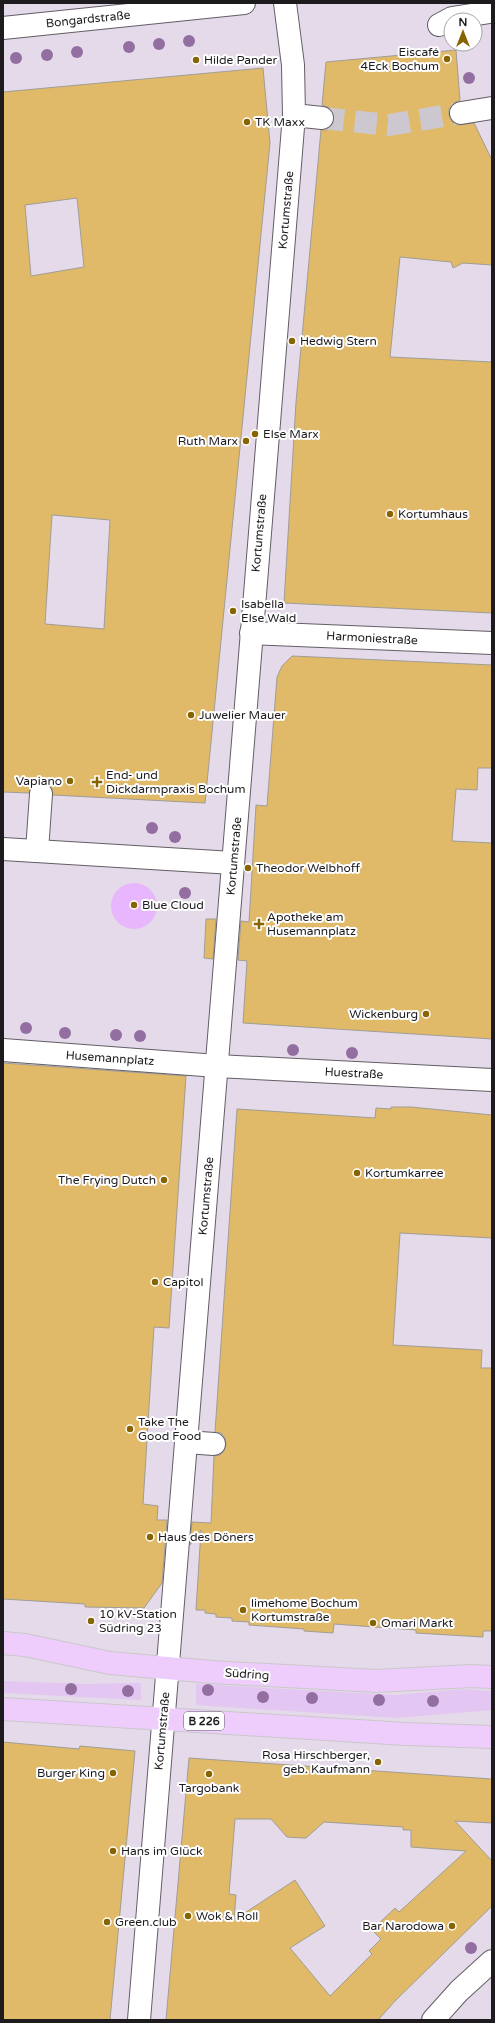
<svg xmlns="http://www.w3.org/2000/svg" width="495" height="2023" font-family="'Varela Round',sans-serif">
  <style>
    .built { fill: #e4dae9; fill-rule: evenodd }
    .green { fill: #e3c6f1 }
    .water { fill: #e7b6fd }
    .building { fill: #e0ba68; stroke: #a19d95; fill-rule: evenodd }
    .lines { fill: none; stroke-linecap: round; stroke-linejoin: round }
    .pedestrian-tunnel { stroke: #cdc8d0; stroke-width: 22; stroke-dasharray: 22 11; stroke-linecap: butt }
    .pedestrian-casing { stroke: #635e65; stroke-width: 24 }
    .minor-casing { stroke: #635e65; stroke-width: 24 }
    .primary-casing { stroke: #c9c8c9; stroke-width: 24 }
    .pedestrian { stroke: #fff; stroke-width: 22 }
    .minor { stroke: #fff; stroke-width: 22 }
    .primary { stroke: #eecdfd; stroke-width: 22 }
    .tree { fill: #936fa1 }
    .poi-dot { fill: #876400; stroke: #fff; stroke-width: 1.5 }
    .labels { text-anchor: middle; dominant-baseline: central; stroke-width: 4; stroke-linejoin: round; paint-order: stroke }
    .shield { fill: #fff; stroke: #615f62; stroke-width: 1 }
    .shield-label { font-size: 11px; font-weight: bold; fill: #1d1b1e }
    .street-label { font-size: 12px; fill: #1d1b1e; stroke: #fff }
    .poi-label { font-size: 12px; fill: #1d1b1e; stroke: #fff; text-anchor: start }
  </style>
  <rect width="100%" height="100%" fill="#ece7ef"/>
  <path class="built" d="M3,3H492V2020H3ZM451,20H475V44H451Z"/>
  <g class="green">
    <path d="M3,1681L86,1684L141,1683V1700L3,1693Z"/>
    <path d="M196,1684L396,1695L462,1689L492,1691V1710L396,1718L196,1705Z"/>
  </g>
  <circle class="water" cx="134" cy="906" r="23"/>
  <g class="building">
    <path d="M456,50L460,100L453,104L449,109V115L452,121L457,125L474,123L492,160V265L463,263L453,268L451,262L400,257L390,357L492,362V613L284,603L296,402L321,130H327L332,126L334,119L333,113L330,108L322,105L326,62Z"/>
    <path d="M263,68L270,143L205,803L53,795L52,789L48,784L41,782L36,783L31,787L29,793L3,792V92ZM77,198L84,267L31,276L25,205ZM52,515L110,520L104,629L45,624Z"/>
    <path d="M292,656L492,665V768H478L477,790L456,789L452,841L492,843V1039L243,1023L247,961L238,960L241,921L249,922L256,805L267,806L277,677L282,666Z"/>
    <path d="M206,919H216L213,959L204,958Z"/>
    <path d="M3,1063L186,1076L169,1328L154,1327L143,1504L158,1506L157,1520H167L162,1583L144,1608L85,1607V1604L3,1599Z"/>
    <path d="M391,1107H411L492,1115V1238L400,1233L393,1345L482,1350L481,1368H492V1631H483V1637L416,1633V1630L334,1624L333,1633L304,1631V1629L249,1625V1622L232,1621V1618L216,1617V1614L205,1613V1610H196L201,1530L190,1545L192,1522L211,1523L214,1456L220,1455L224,1451L226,1445L225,1438L221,1433L215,1432L237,1109L375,1118L376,1108L391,1109Z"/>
    <path d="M3,1742L79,1749L80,1746L135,1751L110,2020H3Z"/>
    <path d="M189,1758L492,1779V1823L455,1821L492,1861V1906L396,2000L378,2020H166ZM235,1819H271L287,1837L302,1838H306L324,1822L403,1827V1830H411V1847L466,1851L399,1912L395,1908L372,1930L381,1939L369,1951L372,1954L330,1996L290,1948L325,1926L295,1880L234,1920L236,1895L229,1894Z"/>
  </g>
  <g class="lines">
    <path class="pedestrian-tunnel" d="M322,118L389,125L461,113"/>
    <g class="pedestrian-casing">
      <g id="pedestrian">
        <path d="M439,25L452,18L490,12"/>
        <path d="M461,113L492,108"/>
        <path d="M294,115L322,118"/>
        <path d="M251,633L492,643"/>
        <path d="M3,849L233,863"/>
        <path d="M37,851L41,794"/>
        <path d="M3,1050L217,1066L492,1080"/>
        <path d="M186,1442L214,1444"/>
        <path d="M139,2020L294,115L293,65L285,3"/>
      </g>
    </g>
    <g class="minor-casing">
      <g id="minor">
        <path d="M3,28L244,3"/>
        <path d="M433,2020L459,1991L492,1961"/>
      </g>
    </g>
    <g class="primary-casing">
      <g id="primary">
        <path d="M3,1643L25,1645L110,1663L212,1672L376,1681L471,1676L492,1677"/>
        <path d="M3,1709L406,1734L492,1737"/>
      </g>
    </g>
    <use href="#pedestrian" class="pedestrian"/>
    <use href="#minor" class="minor"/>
    <use href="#primary" class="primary"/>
  </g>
  <g class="tree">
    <circle cx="189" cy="41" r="6"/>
    <circle cx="159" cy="44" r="6"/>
    <circle cx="129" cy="47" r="6"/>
    <circle cx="77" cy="52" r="6"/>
    <circle cx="47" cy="55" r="6"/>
    <circle cx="16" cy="58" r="6"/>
    <circle cx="469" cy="78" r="6"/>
    <circle cx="152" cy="828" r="6"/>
    <circle cx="175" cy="837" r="6"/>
    <circle cx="185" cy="893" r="6"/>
    <circle cx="26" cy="1028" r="6"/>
    <circle cx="65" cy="1033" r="6"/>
    <circle cx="116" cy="1035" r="6"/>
    <circle cx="140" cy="1036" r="6"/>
    <circle cx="293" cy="1050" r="6"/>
    <circle cx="352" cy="1053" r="6"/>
    <circle cx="71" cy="1689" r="6"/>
    <circle cx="208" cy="1690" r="6"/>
    <circle cx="128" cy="1691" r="6"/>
    <circle cx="263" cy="1697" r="6"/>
    <circle cx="312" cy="1698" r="6"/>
    <circle cx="379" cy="1700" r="6"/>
    <circle cx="433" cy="1701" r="6"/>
    <circle cx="471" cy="1948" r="6"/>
  </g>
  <g class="poi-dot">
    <circle cx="447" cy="59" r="4"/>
    <circle cx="196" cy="60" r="4"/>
    <circle cx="247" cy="122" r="4"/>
    <circle cx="292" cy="341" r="4"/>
    <circle cx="255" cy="434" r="4"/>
    <circle cx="246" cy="441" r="4"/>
    <circle cx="390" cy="514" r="4"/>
    <circle cx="233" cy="611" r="4"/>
    <circle cx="191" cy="715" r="4"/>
    <circle cx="70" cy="781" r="4"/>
    <path d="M95 776h4v4h4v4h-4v4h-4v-4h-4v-4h4z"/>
    <circle cx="248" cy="868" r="4"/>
    <circle cx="134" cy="905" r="4"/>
    <path d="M257 918h4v4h4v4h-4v4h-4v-4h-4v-4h4z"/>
    <circle cx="426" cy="1014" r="4"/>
    <circle cx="357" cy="1173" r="4"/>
    <circle cx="164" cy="1180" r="4"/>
    <circle cx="155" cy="1282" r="4"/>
    <circle cx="130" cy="1429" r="4"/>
    <circle cx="150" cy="1537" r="4"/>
    <circle cx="243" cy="1610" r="4"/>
    <circle cx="91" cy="1621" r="4"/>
    <circle cx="373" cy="1623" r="4"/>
    <circle cx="378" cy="1762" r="4"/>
    <circle cx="113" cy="1773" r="4"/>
    <circle cx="209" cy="1774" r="4"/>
    <circle cx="113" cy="1851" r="4"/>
    <circle cx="188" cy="1916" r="4"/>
    <circle cx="107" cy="1922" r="4"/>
    <circle cx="452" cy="1926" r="4"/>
  </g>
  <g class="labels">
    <rect class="shield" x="184" y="1712" width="40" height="18" rx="3"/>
    <g class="shield-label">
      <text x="204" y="1721">B 226</text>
    </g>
    <g class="street-label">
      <text transform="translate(88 19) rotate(-6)">Bongardstraße</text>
      <text transform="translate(286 210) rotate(-85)">Kortumstraße</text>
      <text transform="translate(259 533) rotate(-85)">Kortumstraße</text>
      <text transform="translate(372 638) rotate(3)">Harmoniestraße</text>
      <text transform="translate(234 856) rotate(-85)">Kortumstraße</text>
      <text transform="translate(110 1058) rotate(4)">Husemannplatz</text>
      <text transform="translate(354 1073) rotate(3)">Huestraße</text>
      <text transform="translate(206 1196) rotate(-85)">Kortumstraße</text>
      <text transform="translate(247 1674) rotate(4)">Südring</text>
      <text transform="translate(162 1731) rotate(-85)">Kortumstraße</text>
    </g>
    <g class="poi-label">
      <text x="439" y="52" text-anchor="end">Eiscafé<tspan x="439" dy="14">4Eck Bochum</tspan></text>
      <text x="204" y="60">Hilde Pander</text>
      <text x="255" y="122">TK Maxx</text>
      <text x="300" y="341">Hedwig Stern</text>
      <text x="263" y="434">Else Marx</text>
      <text x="238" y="441" text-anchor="end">Ruth Marx</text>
      <text x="398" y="514">Kortumhaus</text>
      <text x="241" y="604">Isabella<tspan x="241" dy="14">Else Wald</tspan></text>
      <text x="199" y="715">Juwelier Mauer</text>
      <text x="106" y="775">End- und<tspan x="106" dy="14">Dickdarmpraxis Bochum</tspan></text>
      <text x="62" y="781" text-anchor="end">Vapiano</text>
      <text x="256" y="868">Theodor Welbhoff</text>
      <text x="142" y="905">Blue Cloud</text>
      <text x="267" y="917">Apotheke am<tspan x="267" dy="14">Husemannplatz</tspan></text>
      <text x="418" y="1014" text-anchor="end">Wickenburg</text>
      <text x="365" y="1173">Kortumkarree</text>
      <text x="156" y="1180" text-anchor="end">The Frying Dutch</text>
      <text x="163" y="1282">Capitol</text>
      <text x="138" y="1422">Take The<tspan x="138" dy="14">Good Food</tspan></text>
      <text x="158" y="1537">Haus des Döners</text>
      <text x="251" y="1603">limehome Bochum<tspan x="251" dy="14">Kortumstraße</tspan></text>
      <text x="99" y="1614">10 kV-Station<tspan x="99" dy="14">Südring 23</tspan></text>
      <text x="381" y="1623">Omari Markt</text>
      <text x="370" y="1755" text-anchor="end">Rosa Hirschberger,<tspan x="370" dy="14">geb. Kaufmann</tspan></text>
      <text x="105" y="1773" text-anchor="end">Burger King</text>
      <text x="209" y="1788" text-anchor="middle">Targobank</text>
      <text x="121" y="1851">Hans im Glück</text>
      <text x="196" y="1916">Wok &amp; Roll</text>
      <text x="115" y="1922">Green.club</text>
      <text x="444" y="1926" text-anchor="end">Bar Narodowa</text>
    </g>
  </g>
  <rect width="495" height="2023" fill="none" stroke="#1d1b1e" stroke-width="8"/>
  <g transform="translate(463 32)"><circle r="19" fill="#ffffff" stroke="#a5a4a5"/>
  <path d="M0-3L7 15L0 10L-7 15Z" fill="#876400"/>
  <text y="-6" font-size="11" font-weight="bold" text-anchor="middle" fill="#1d1b1e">N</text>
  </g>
</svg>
